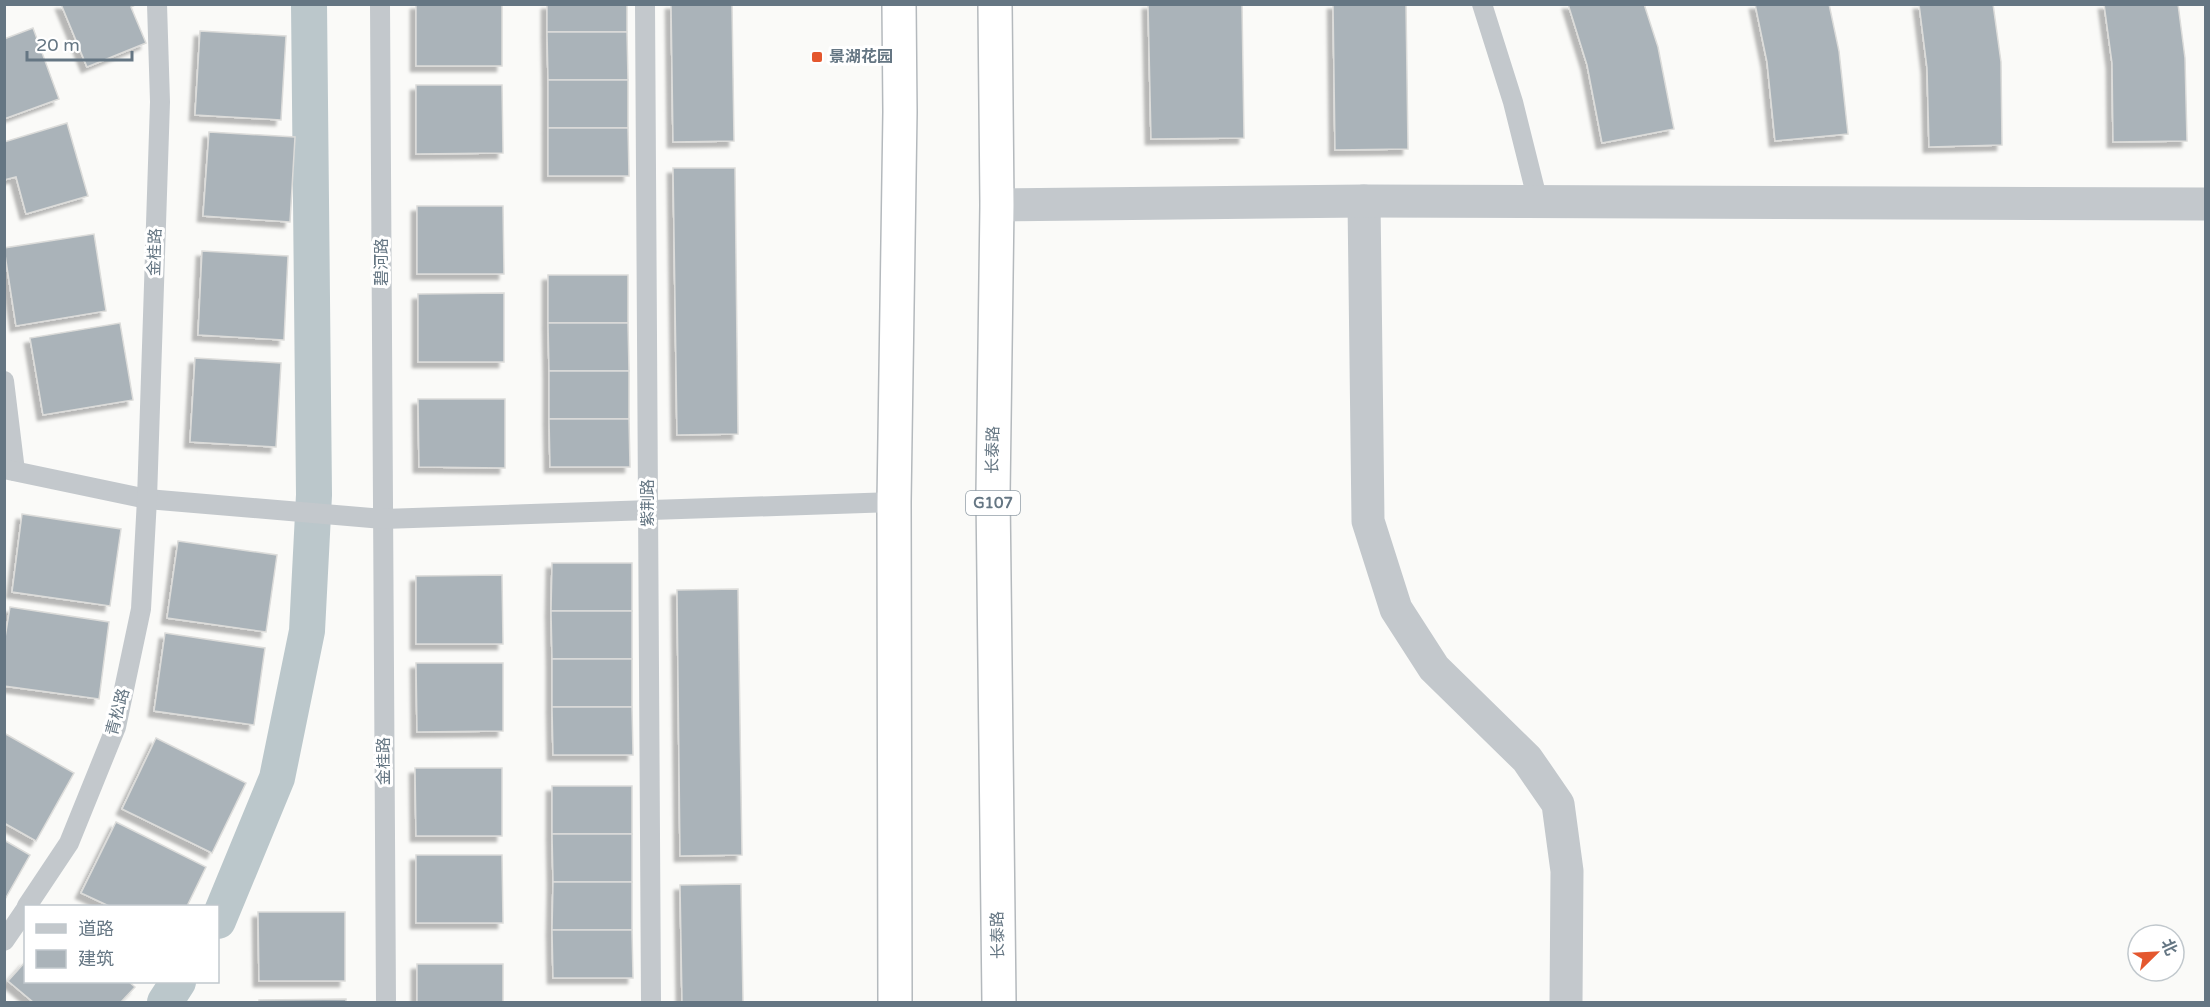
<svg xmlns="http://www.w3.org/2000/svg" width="2210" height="1007" font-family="'Varela Round','Noto Sans SC',sans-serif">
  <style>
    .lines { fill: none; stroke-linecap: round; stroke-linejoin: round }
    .canal { stroke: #bbc7cb; stroke-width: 36 }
    .building { fill: #aab3b9; stroke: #dcdcda; stroke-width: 1.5; filter: url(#shadow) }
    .highway-casing { stroke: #b4b9bd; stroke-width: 36 }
    .lane { stroke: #c3c8cc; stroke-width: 20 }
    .street { stroke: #c3c8cc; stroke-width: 33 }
    .highway { stroke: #fff; stroke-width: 33 }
    .poi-dot { fill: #e4572e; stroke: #fff; stroke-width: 2 }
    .labels { text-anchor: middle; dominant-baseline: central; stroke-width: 6; stroke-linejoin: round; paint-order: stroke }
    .shield { fill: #fff; stroke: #939fa8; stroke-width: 1.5 }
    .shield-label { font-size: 15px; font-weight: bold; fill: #657683 }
    .poi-label { font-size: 16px; font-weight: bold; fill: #657683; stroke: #fff; text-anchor: start }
    .street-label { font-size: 16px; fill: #657683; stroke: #fff }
  </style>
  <defs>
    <filter id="shadow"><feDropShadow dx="-5.5" dy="5.5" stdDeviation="1.5" flood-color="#0004"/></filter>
  </defs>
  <rect width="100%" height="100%" fill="#fafaf8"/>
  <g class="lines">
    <g class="canal">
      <path d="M218,921L277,778L307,631L314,495L309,4"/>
      <path d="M165,1002L178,982"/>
    </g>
  </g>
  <g class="building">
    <path d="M61,4H137L131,7L146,43L87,67Z"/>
    <rect x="416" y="4" width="86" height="62"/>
    <rect x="547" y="4" width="80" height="28"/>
    <path d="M671,4H732L734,141L673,142Z"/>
    <path d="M1148,4H1242L1244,138L1151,139Z"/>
    <path d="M1333,4H1406L1408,149L1335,150Z"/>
    <path d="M1568,4H1644L1658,47L1674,129L1602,143L1587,65Z"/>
    <path d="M1755,4H1829L1839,51L1848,134L1775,141L1767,62Z"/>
    <path d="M1919,4H1993L2001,62L2002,145L1929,147L1927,68Z"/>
    <path d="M2104,4H2178L2185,58L2187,141L2113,142L2112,63Z"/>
    <path d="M33,28L59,99L4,119V39Z"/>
    <path d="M200,31L286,36L281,120L195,115Z"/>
    <path d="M547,32H627L628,80H548Z"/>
    <rect x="548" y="80" width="80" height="48"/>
    <path d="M416,85H502L503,153L416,154Z"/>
    <path d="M67,123L88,196L26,214L16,177L4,180V142Z"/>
    <path d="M548,128H628L629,176H548Z"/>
    <path d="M209,132L295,137L290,222L203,216Z"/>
    <path d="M673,168H735L738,434L677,435Z"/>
    <path d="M417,206H503L504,274H417Z"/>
    <path d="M94,234L106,311L16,326L4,248Z"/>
    <path d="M202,251L288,256L284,340L198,335Z"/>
    <rect x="548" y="275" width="80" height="48"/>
    <path d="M504,293V362H418V294Z"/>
    <path d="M120,323L133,400L43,415L30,338Z"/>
    <path d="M548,323H628L629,371H549Z"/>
    <path d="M195,358L281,363L276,447L190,442Z"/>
    <rect x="549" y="371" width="80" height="48"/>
    <path d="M418,399H505V468L419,467Z"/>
    <path d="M549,419H629L630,467H550Z"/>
    <path d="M22,514L121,529L110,606L12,592Z"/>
    <path d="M178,541L277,555L266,632L167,618Z"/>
    <path d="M552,563H632V611H551Z"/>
    <path d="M502,575L503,644H416V576Z"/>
    <path d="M738,589L742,855L680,856L677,590Z"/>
    <path d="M10,607L109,622L99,699L4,686V644Z"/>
    <path d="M551,611H632V659H552Z"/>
    <path d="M165,633L265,648L254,725L154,711Z"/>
    <rect x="552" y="659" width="80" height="48"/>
    <path d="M416,663H503V731L417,732Z"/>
    <path d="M552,707H632L633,755H553Z"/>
    <path d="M4,733L74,773L36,841L4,823Z"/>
    <path d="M156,738L246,783L212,853L122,809Z"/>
    <path d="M415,768H502V836H416Z"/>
    <rect x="552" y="786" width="80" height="48"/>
    <path d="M116,822L206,867L187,906H109L81,893Z"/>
    <path d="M552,834H632V882H553Z"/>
    <path d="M4,840L30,855L4,901Z"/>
    <path d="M416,855H502L503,923H416Z"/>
    <path d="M553,882H632V930H552Z"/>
    <path d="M741,884L743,1002H682L680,885Z"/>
    <path d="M258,912H345V981H259Z"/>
    <path d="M552,930H632L633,978H553Z"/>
    <path d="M26,961V982H129L135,987L121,1002H33L8,981Z"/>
    <rect x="417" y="964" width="86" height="38"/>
    <path d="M346,999V1002H259V1000Z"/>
  </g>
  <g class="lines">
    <g class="highway-casing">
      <g id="highway">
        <path d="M995,4L997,205L993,494L999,1002"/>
        <path d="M895,1002L894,502L900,112L899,4"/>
      </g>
    </g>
    <g class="lane">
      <path d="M380,4L386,1002"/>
      <path d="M645,4L651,1002"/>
      <path d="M1482,4L1513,102L1538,202"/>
      <path d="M4,381L15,471"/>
      <path d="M4,469L147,499L383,519L894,502"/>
      <path d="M27,906L69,843L116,727L141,609L147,499L160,102L157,4"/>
      <path d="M4,941L26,909"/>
    </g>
    <g class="street">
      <path d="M1364,201L1368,521L1396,609L1434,668L1527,759L1558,804L1567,871L1566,1002"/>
      <path d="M997,205L1364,201L2206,204"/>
    </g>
    <use href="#highway" class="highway"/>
  </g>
  <rect class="poi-dot" x="811" y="51" width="12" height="12" rx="3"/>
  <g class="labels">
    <rect class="shield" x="966" y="491" width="54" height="24" rx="4.5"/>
    <g class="shield-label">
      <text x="993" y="503">G107</text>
    </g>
    <g class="poi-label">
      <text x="829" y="57">景湖花园</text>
    </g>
    <g class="street-label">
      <text transform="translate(155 252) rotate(-88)">金桂路</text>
      <text transform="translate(382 262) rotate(-90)">碧河路</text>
      <text transform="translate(993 450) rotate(-89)">长泰路</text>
      <text transform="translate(648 503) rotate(-90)">紫荆路</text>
      <text transform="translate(118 712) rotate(-75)">青松路</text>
      <text transform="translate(384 761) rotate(-90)">金桂路</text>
      <text transform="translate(998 935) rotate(-91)">长泰路</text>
    </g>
  </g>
  <rect width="2210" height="1007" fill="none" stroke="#657683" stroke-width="12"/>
  <rect x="24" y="905" width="195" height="78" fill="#ffffff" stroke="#c1c8cd" stroke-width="1.5"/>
  <rect x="36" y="924" width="30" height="9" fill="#c3c8cc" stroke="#c1c8cd" stroke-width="1.5"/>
  <text x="78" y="935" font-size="18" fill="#657683">道路</text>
  <rect x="36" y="950" width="30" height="18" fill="#aab3b9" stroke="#c1c8cd" stroke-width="1.5"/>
  <text x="78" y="965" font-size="18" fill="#657683">建筑</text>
  <g transform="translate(2156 953) rotate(66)"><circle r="28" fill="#ffffff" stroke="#c1c8cd" stroke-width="1.5"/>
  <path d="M0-4.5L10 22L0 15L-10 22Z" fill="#e4572e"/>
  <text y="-9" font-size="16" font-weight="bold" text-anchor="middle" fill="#657683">北</text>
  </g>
  <path d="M27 51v9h105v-9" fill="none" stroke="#657683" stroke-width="3"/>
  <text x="36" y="51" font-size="18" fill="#657683" stroke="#ffffff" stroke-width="4.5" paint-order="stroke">20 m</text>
</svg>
